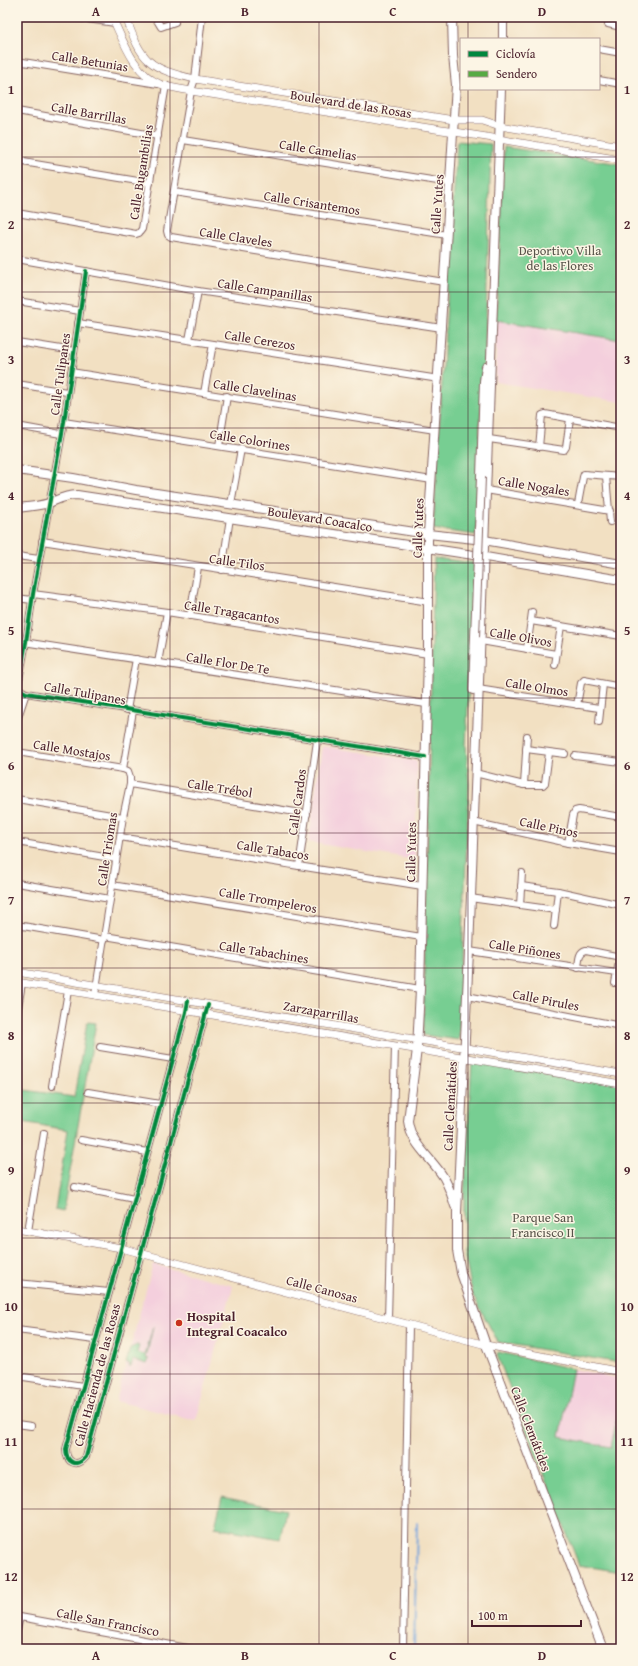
<svg xmlns="http://www.w3.org/2000/svg" width="638" height="1666" font-family="'Gentium Book Plus',serif">
  <style>
    .built { fill: #f4cfdd }
    .green { fill: #77ce92; stroke: #60765e }
    .lines { fill: none; stroke-linecap: round; stroke-linejoin: round }
    .stream { stroke: #71a3dc; stroke-width: 2 }
    .minor-casing { stroke: #856360; stroke-width: 8 }
    .tertiary-casing { stroke: #856360; stroke-width: 8 }
    .secondary-casing { stroke: #856360; stroke-width: 10 }
    .minor { stroke: #fff; stroke-width: 6 }
    .tertiary { stroke: #fff; stroke-width: 7 }
    .secondary { stroke: #fff; stroke-width: 8 }
    .secondary-bridge-casing { stroke: #856360; stroke-width: 10; stroke-linecap: butt }
    .secondary-bridge { stroke: #fff; stroke-width: 8 }
    .quiet { stroke: #57aa44; stroke-width: 3; stroke-dasharray: 6 3; stroke-linecap: butt }
    .cycleway-casing { stroke: #fcf5e5; stroke-width: 6 }
    .cycleway { stroke: #00873e; stroke-width: 4 }
    .grid { fill: none; stroke: #4a1f2b; stroke-width: 1; stroke-opacity: 0.55 }
    .poi-dot { fill: #c8321e; stroke: #fcf5e5; stroke-width: 1.5 }
    .labels { text-anchor: middle; dominant-baseline: central; stroke-width: 3; stroke-linejoin: round; paint-order: stroke }
    .street-label { font-size: 13px; fill: #4a1f2b; stroke: #fcf5e5 }
    .park-label { font-size: 13px; fill: #58544a; stroke: #fcf5e5 }
    .poi-label { font-size: 13px; font-weight: bold; fill: #4a1f2b; stroke: #fcf5e5; text-anchor: start }
    .neatline { fill: none; stroke: #4a1f2b; stroke-width: 1.5 }
    .grid-label { font-size: 13px; text-anchor: middle; font-weight: bold; fill: #4a1f2b }
  </style>
  <rect width="100%" height="100%" fill="#fcf5e5"/>
  <filter id="ink" filterUnits="userSpaceOnUse"><feTurbulence type="fractalNoise" baseFrequency=".025" numOctaves="2"/><feDisplacementMap in="SourceGraphic" scale="8" xChannelSelector="R" yChannelSelector="G"/><feConvolveMatrix kernelMatrix="1 2 1 2 8 2 1 2 1" color-interpolation-filters="sRGB"/></filter>
  <filter id="wash" filterUnits="userSpaceOnUse"><feTurbulence type="fractalNoise" baseFrequency=".012" numOctaves="4" result="noise"/><feDisplacementMap in="SourceGraphic" scale="16" xChannelSelector="R" yChannelSelector="G"/><feGaussianBlur stdDeviation="0.9" result="paint"/><feColorMatrix in="noise" values="0 0 0 0 0 0 0 0 0 0 0 0 0 0 0 0 0 1.4 0 .05"/><feComposite in="paint" operator="in"/></filter>
  <g filter="url(#wash)">
    <rect width="100%" height="100%" fill="#f2e0c2"/>
    <g class="built">
      <path d="M496,320L621,340V402L496,382Z"/>
      <path d="M322,746L417,761L415,860L308,842Z"/>
      <path d="M153,1264L233,1286L196,1421L116,1401Z"/>
      <path d="M573,1369L621,1379V1396L611,1447L560,1437Z"/>
    </g>
    <g class="green">
      <path d="M457,141L491,144L485,354L482,374L476,535L433,529Z"/>
      <path d="M504,147L621,164V340L496,320Z"/>
      <path d="M434,558L475,563L466,745L469,784L459,1040L423,1035Z"/>
      <path d="M87,1022L96,1023L63,1211L55,1209L68,1130L17,1121V1089L74,1097Z"/>
      <path d="M472,1060L621,1082V1363L498,1342L473,1296L464,1253V1196Z"/>
      <path d="M153,1327L146,1358L149,1359L147,1364L133,1360L131,1367H129L130,1364L126,1363L130,1348L137,1345L139,1346L137,1353L145,1355Z"/>
      <path d="M498,1352L573,1369L560,1437L611,1447L621,1396V1572L579,1565L497,1355Z"/>
      <path d="M222,1497L286,1510L280,1539L215,1527Z"/>
    </g>
    <g class="lines">
      <path class="stream" d="M414,1649L417,1523"/>
    </g>
  </g>
  <g filter="url(#ink)">
    <g class="lines">
      <g class="minor-casing">
        <g id="minor">
          <path d="M73,17L115,23"/>
          <path d="M155,17L161,27L175,22"/>
          <path d="M202,17L195,79L191,91L167,231L168,235L171,237L444,282"/>
          <path d="M608,24L621,27"/>
          <path d="M599,49L621,53"/>
          <path d="M17,61L158,84"/>
          <path d="M599,80L621,84"/>
          <path d="M17,111L158,136"/>
          <path d="M183,140L450,183"/>
          <path d="M17,161L150,183"/>
          <path d="M174,192L447,235"/>
          <path d="M17,213L136,234L139,233L142,229L166,85"/>
          <path d="M17,259L198,291L442,328"/>
          <path d="M86,271L64,422L33,594L26,642L18,685L19,689L26,693L425,757"/>
          <path d="M17,301L80,311"/>
          <path d="M78,323L439,379"/>
          <path d="M189,340L198,291"/>
          <path d="M17,342L74,351"/>
          <path d="M71,372L435,430"/>
          <path d="M17,384L67,392"/>
          <path d="M204,393L213,344"/>
          <path d="M64,422L432,480"/>
          <path d="M17,426L61,434"/>
          <path d="M489,439L564,450L566,447L570,419"/>
          <path d="M219,446L227,396"/>
          <path d="M539,447L542,415L545,414L621,428"/>
          <path d="M606,476L610,522"/>
          <path d="M486,490L610,511"/>
          <path d="M231,504L241,449"/>
          <path d="M578,504L583,477L584,474L621,477"/>
          <path d="M42,541L429,602"/>
          <path d="M17,556L39,559"/>
          <path d="M222,570L230,518"/>
          <path d="M33,594L167,612L428,654"/>
          <path d="M17,598L32,600"/>
          <path d="M190,616L198,567"/>
          <path d="M531,621L621,636"/>
          <path d="M17,641L426,704"/>
          <path d="M481,641L556,654"/>
          <path d="M527,649L532,612"/>
          <path d="M158,663L167,612"/>
          <path d="M555,665L561,626"/>
          <path d="M478,689L599,708"/>
          <path d="M577,705L581,683L584,680L621,687"/>
          <path d="M127,710L136,659"/>
          <path d="M17,720L26,693"/>
          <path d="M599,722L603,684"/>
          <path d="M526,749L565,754"/>
          <path d="M17,752L123,769"/>
          <path d="M575,756L621,762"/>
          <path d="M475,773L524,785H543L545,783L549,753"/>
          <path d="M130,784L307,814"/>
          <path d="M524,785L527,736"/>
          <path d="M17,799L123,817"/>
          <path d="M473,822L568,843L621,852"/>
          <path d="M120,837L422,886"/>
          <path d="M17,842L116,859"/>
          <path d="M568,843L573,815L575,811L579,810L621,817"/>
          <path d="M299,866L317,741"/>
          <path d="M17,883L110,899"/>
          <path d="M112,885L421,937"/>
          <path d="M521,886L558,891L621,905"/>
          <path d="M470,898L556,910"/>
          <path d="M520,905L522,873"/>
          <path d="M619,905L621,896"/>
          <path d="M17,925L104,940"/>
          <path d="M554,926L558,891"/>
          <path d="M105,936L420,989"/>
          <path d="M469,951L617,973"/>
          <path d="M578,968C579,961 578,952 586,950L621,957"/>
          <path d="M615,983L620,957"/>
          <path d="M95,995L123,817L130,784V777L128,771L123,769L133,711"/>
          <path d="M467,996L621,1026"/>
          <path d="M188,1001L186,1012L66,1449C66,1463 77,1468 86,1457L208,1005"/>
          <path d="M17,1014L22,983"/>
          <path d="M100,1047L173,1059"/>
          <path d="M52,1086L68,991"/>
          <path d="M88,1092L160,1104"/>
          <path d="M81,1140L147,1152"/>
          <path d="M75,1187L134,1199"/>
          <path d="M28,1231L44,1133"/>
          <path d="M17,1283L109,1292"/>
          <path d="M388,1319L395,1046"/>
          <path d="M17,1330L95,1340"/>
          <path d="M17,1376L83,1386"/>
          <path d="M17,1424L31,1426"/>
          <path d="M17,1630L20,1617L193,1649"/>
          <path d="M403,1649L409,1325"/>
        </g>
      </g>
      <g class="tertiary-casing">
        <g id="tertiary">
          <path d="M112,17C123,40 134,74 160,84C170,88 181,89 191,91L493,138L621,160"/>
          <path d="M126,17C141,61 149,69 195,79L454,120H482L500,126L621,146"/>
          <path d="M17,972L621,1074"/>
          <path d="M17,982L621,1084"/>
          <path d="M17,1229L121,1248L486,1345L621,1372"/>
        </g>
      </g>
      <g class="secondary-casing">
        <g id="secondary">
          <path d="M452,17L453,56L456,85L428,534V654L420,989L417,1049L408,1121C411,1145 432,1158 444,1178C449,1187 452,1196 455,1206"/>
          <path d="M503,39V17"/>
          <path d="M501,89L469,951L457,1213V1250L461,1273L486,1345L603,1649"/>
          <path d="M17,470L73,478L136,490L428,534L484,540L621,564"/>
          <path d="M481,477L484,381L486,367"/>
          <path d="M17,508C28,507 39,506 49,503C59,499 66,495 77,495L480,556L621,580"/>
          <path d="M473,690L475,637"/>
        </g>
      </g>
      <use href="#minor" class="minor"/>
      <use href="#tertiary" class="tertiary"/>
      <use href="#secondary" class="secondary"/>
      <g class="secondary-bridge-casing">
        <path id="secondary-bridge" d="M475,637L481,477"/>
      </g>
      <use href="#secondary-bridge" class="secondary-bridge"/>
      <path class="quiet" d="M17,1617H20"/>
      <g class="cycleway-casing">
        <g id="cycleway">
          <path d="M86,271L64,422L33,594L26,642L18,685L19,689L26,693L425,757"/>
          <path d="M188,1001L186,1012L66,1449C66,1463 77,1468 86,1457L208,1005"/>
        </g>
      </g>
      <use href="#cycleway" class="cycleway"/>
    </g>
  </g>
  <path class="grid" d="M170,17V1649M319,17V1649M468,17V39M468,89V1649M17,157H621M17,292H621M17,428H621M17,563H621M17,698H621M17,833H621M17,968H621M17,1103H621M17,1238H621M17,1374H621M17,1509H621"/>
  <circle class="poi-dot" cx="179" cy="1323" r="4"/>
  <g class="labels">
    <g class="street-label">
      <text transform="translate(90 61) rotate(9)">Calle Betunias</text>
      <text transform="translate(351 104) rotate(9)">Boulevard de las Rosas</text>
      <text transform="translate(89 113) rotate(10)">Calle Barrillas</text>
      <text transform="translate(318 150) rotate(9)">Calle Camelias</text>
      <text transform="translate(141 172) rotate(-81)">Calle Bugambilias</text>
      <text transform="translate(312 203) rotate(9)">Calle Crisantemos</text>
      <text transform="translate(437 204) rotate(-86)">Calle Yutes</text>
      <text transform="translate(236 237) rotate(9)">Calle Claveles</text>
      <text transform="translate(265 290) rotate(9)">Calle Campanillas</text>
      <text transform="translate(260 340) rotate(9)">Calle Cerezos</text>
      <text transform="translate(60 374) rotate(-82)">Calle Tulipanes</text>
      <text transform="translate(255 390) rotate(9)">Calle Clavelinas</text>
      <text transform="translate(250 440) rotate(9)">Calle Colorines</text>
      <text transform="translate(534 486) rotate(9)">Calle Nogales</text>
      <text transform="translate(320 519) rotate(9)">Boulevard Coacalco</text>
      <text transform="translate(418 528) rotate(-88)">Calle Yutes</text>
      <text transform="translate(237 562) rotate(8)">Calle Tilos</text>
      <text transform="translate(232 612) rotate(9)">Calle Tragacantos</text>
      <text transform="translate(521 637) rotate(10)">Calle Olivos</text>
      <text transform="translate(228 663) rotate(9)">Calle Flor De Te</text>
      <text transform="translate(537 687) rotate(9)">Calle Olmos</text>
      <text transform="translate(85 693) rotate(10)">Calle Tulipanes</text>
      <text transform="translate(72 750) rotate(9)">Calle Mostajos</text>
      <text transform="translate(220 788) rotate(9)">Calle Trébol</text>
      <text transform="translate(297 802) rotate(-82)">Calle Cardos</text>
      <text transform="translate(549 827) rotate(12)">Calle Pinos</text>
      <text transform="translate(107 849) rotate(-81)">Calle Triomas</text>
      <text transform="translate(273 850) rotate(9)">Calle Tabacos</text>
      <text transform="translate(411 852) rotate(-89)">Calle Yutes</text>
      <text transform="translate(268 900) rotate(10)">Calle Trompeleros</text>
      <text transform="translate(525 949) rotate(9)">Calle Piñones</text>
      <text transform="translate(264 952) rotate(9)">Calle Tabachines</text>
      <text transform="translate(546 1000) rotate(11)">Calle Pirules</text>
      <text transform="translate(321 1012) rotate(10)">Zarzaparrillas</text>
      <text transform="translate(450 1106) rotate(-87)">Calle Clemátides</text>
      <text transform="translate(322 1289) rotate(15)">Calle Canosas</text>
      <text transform="translate(97 1375) rotate(-75)">Calle Hacienda de las Rosas</text>
      <text transform="translate(531 1429) rotate(69)">Calle Clemátides</text>
      <text transform="translate(108 1622) rotate(11)">Calle San Francisco</text>
    </g>
    <g class="park-label">
      <text x="560" y="250">Deportivo Villa<tspan x="560" dy="15">de las Flores</tspan></text>
      <text x="543" y="1217">Parque San<tspan x="543" dy="15">Francisco II</tspan></text>
    </g>
    <g class="poi-label">
      <text x="187" y="1316">Hospital<tspan x="187" dy="15">Integral Coacalco</tspan></text>
    </g>
  </g>
  <rect width="638" height="1666" fill="none" stroke="#fcf5e5" stroke-width="44"/>
  <rect x="460" y="38" width="140" height="52" fill="#fcf5e5" stroke="#b59f9b"/>
  <rect x="468" y="51" width="20" height="6" fill="#00873e" stroke="#b59f9b"/>
  <text x="496" y="58" font-size="12" fill="#4a1f2b">Ciclovía</text>
  <rect x="468" y="71" width="20" height="6" fill="#57aa44" stroke="#b59f9b"/>
  <text x="496" y="78" font-size="12" fill="#4a1f2b">Sendero</text>
  <path d="M472 1620v6h109v-6" fill="none" stroke="#4a1f2b" stroke-width="2"/>
  <text x="478" y="1620" font-size="12" fill="#4a1f2b" stroke="#fcf5e5" stroke-width="3" paint-order="stroke">100 m</text>
  <rect x="22" y="22" width="594" height="1622" class="neatline"/>
  <g class="grid-label">
    <text x="96" y="16">A</text>
    <text x="245" y="16">B</text>
    <text x="393" y="16">C</text>
    <text x="542" y="16">D</text>
    <text x="11" y="94">1</text>
    <text x="627" y="94">1</text>
    <text x="11" y="229">2</text>
    <text x="627" y="229">2</text>
    <text x="11" y="364">3</text>
    <text x="627" y="364">3</text>
    <text x="11" y="500">4</text>
    <text x="627" y="500">4</text>
    <text x="11" y="635">5</text>
    <text x="627" y="635">5</text>
    <text x="11" y="770">6</text>
    <text x="627" y="770">6</text>
    <text x="11" y="905">7</text>
    <text x="627" y="905">7</text>
    <text x="11" y="1040">8</text>
    <text x="627" y="1040">8</text>
    <text x="11" y="1175">9</text>
    <text x="627" y="1175">9</text>
    <text x="11" y="1311">10</text>
    <text x="627" y="1311">10</text>
    <text x="11" y="1446">11</text>
    <text x="627" y="1446">11</text>
    <text x="11" y="1581">12</text>
    <text x="627" y="1581">12</text>
    <text x="96" y="1660">A</text>
    <text x="245" y="1660">B</text>
    <text x="393" y="1660">C</text>
    <text x="542" y="1660">D</text>
  </g>
</svg>
